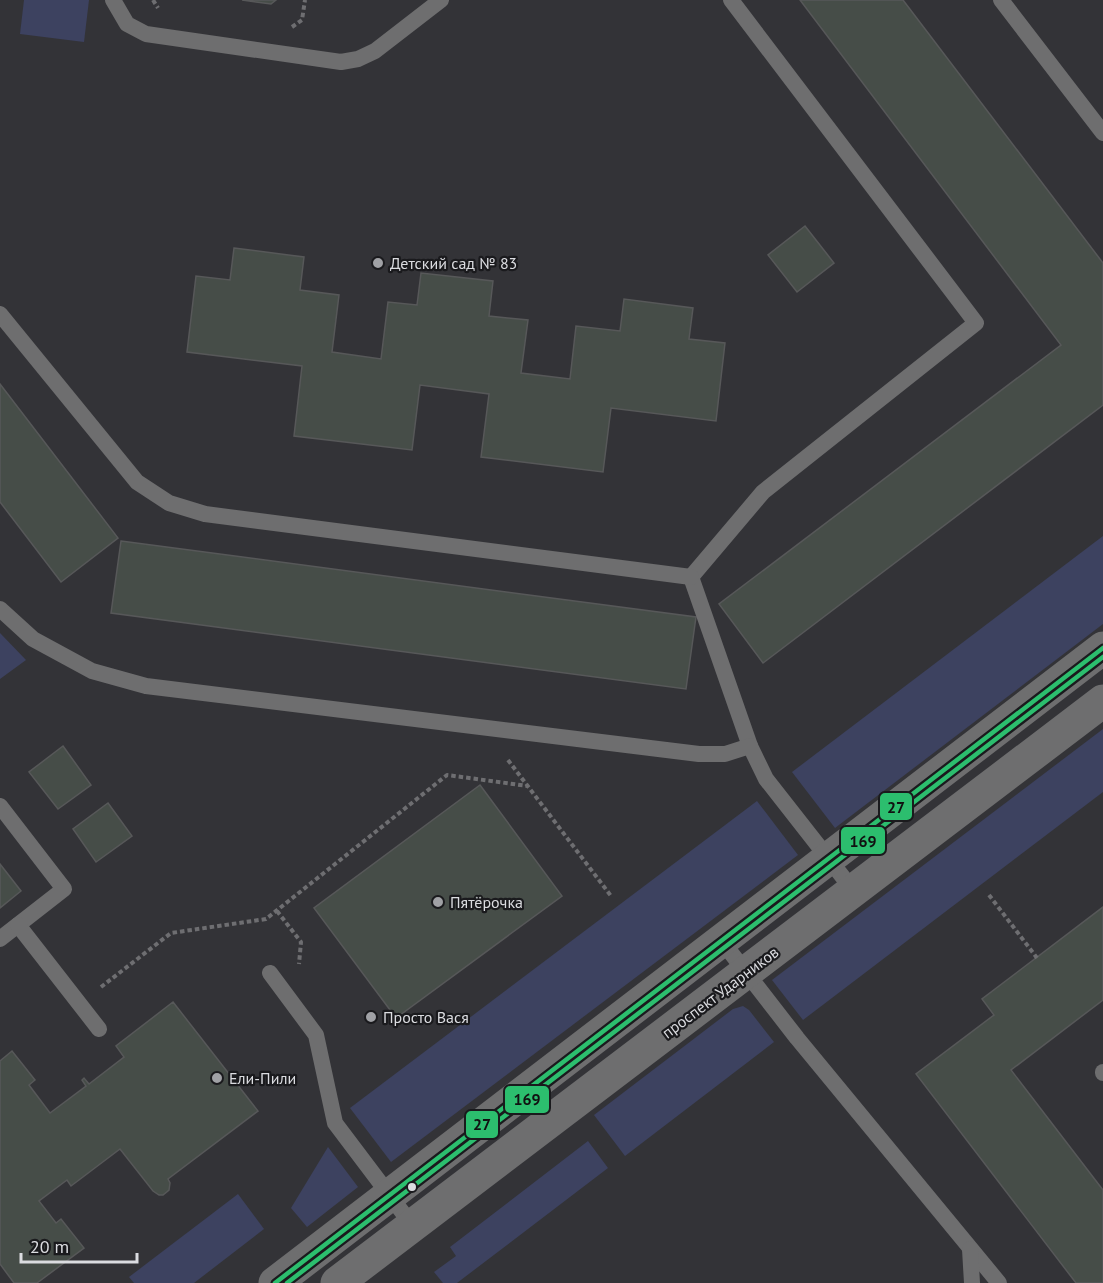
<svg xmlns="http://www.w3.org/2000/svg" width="1103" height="1283" font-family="'PT Sans',sans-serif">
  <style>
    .green { fill: #3d4260 }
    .building { fill: #464d48; stroke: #575859; stroke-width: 1.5 }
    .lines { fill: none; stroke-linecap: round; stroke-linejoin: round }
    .path { stroke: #6e6e71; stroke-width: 4; stroke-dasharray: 4.5 3; stroke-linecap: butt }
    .service { stroke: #6e6e6f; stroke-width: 16 }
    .tertiary { stroke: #6e6e6f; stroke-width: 33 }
    .bus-1-casing { stroke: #1a1a1d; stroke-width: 9 }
    .bus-2-casing { stroke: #1a1a1d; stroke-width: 9 }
    .bus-1 { stroke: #2cbe6e; stroke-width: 4.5 }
    .bus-2 { stroke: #2cbe6e; stroke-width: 4.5 }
    .poi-dot { fill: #a0a1a5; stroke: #1a1a1d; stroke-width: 2 }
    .bus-dot { fill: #dbdce0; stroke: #1a1a1d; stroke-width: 2 }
    .labels { text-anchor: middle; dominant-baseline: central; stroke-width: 4.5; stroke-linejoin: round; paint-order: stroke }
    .poi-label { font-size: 16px; fill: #dbdce0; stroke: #1a1a1d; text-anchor: start }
    .street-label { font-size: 16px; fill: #dbdce0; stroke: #1a1a1d }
    .line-badge { stroke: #1a1a1d; stroke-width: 2 }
    .pale-badge-label { font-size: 16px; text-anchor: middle; font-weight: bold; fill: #111 }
  </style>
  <rect width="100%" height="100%" fill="#333337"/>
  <g class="green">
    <path d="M24,0H89L84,42L20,34Z"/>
    <path d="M1103,536V624L835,828L792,772Z"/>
    <path d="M0,633L26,660L0,679Z"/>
    <path d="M1103,729V792L803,1020L772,980Z"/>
    <path d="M757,801L798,855L391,1162L350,1108Z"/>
    <path d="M743,1006L749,1010L774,1042L625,1156L594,1115L733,1009Z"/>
    <path d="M588,1141L608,1168L457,1283H443L434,1272L456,1256L450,1247Z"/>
    <path d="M328,1147L358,1187L307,1227L291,1208Z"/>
    <path d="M238,1194L264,1229L194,1283H134L129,1277Z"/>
  </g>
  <g class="building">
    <path d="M242,0H276L271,4Z"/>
    <path d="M800,0H903L1103,263V405L763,663L719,604L1061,345Z"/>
    <path d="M805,226L834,263L797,292L768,255Z"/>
    <path d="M234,248L304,257L300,290L339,295L332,352L381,359L388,302L417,305L421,273L493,281L489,316L528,320L521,373L570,379L576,326L620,331L624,299L693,308L689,339L725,343L716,421L611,408L603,472L481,457L489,394L420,385L412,450L294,436L302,366L187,352L196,276L230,280Z"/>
    <path d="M0,384L118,538L61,582L0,502Z"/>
    <path d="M121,541L696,617L686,689L111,613Z"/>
    <path d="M63,746L91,785L58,809L29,772Z"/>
    <path d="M480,785L562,896L396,1018L314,908Z"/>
    <path d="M108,803L132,836L96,862L73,829Z"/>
    <path d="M0,864L21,891L0,908Z"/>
    <path d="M1103,907V1000L1011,1070L1103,1190V1283H1076L916,1074L994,1015L982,999Z"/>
    <path d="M173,1002L258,1111L168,1179L170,1183L169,1190L163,1195H159L153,1191L120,1149L71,1186L67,1180L39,1201L56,1223L61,1219L84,1248L37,1283H14L0,1264V1061L12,1051L35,1080L29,1085L50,1113L86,1086L82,1080L84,1078L89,1084L124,1057L116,1046Z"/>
  </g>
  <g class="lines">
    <g class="path">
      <path d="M153,0L158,8"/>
      <path d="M292,27L302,20L305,0"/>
      <path d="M508,760L611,896"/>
      <path d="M989,895L1037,958"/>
      <path d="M277,911L301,942L299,964"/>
      <path d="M101,987L171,933L266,919L447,775L528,786"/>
    </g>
    <g class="service">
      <path d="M113,0L127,24L146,34L341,62L358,59L375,51L441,0"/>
      <path d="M731,0L976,323L763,492L691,577L750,746"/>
      <path d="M1001,0L1103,133"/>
      <path d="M0,314L137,482L169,503L205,514L691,577"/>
      <path d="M0,609L33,639L92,671L146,686L699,754H725L750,746L766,779L853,890"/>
      <path d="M0,806L64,889L0,939"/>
      <path d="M18,925L99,1029"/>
      <path d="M721,940L797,1038L999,1283"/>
      <path d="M270,973L316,1035L335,1123L412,1225"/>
      <path d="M1103,1072V1073"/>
      <path d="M970,1249L972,1283"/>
    </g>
    <g class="tertiary">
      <path d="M275,1283L1103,648"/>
      <path d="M337,1283L1103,701"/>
    </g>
    <g class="bus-1-casing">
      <path id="bus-1" d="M275,1283L1103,648"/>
    </g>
    <g class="bus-2-casing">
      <path id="bus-2" d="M287,1283L1103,657"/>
    </g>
    <use href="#bus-1" class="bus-1"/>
    <use href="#bus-2" class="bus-2"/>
  </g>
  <g class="poi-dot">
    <circle cx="378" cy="263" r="6"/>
    <circle cx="438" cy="902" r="6"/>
    <circle cx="371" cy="1017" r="6"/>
    <circle cx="217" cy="1078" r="6"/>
  </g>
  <circle class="bus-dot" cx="412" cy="1187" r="5"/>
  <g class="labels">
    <g class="poi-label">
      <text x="390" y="263">Детский сад № 83</text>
      <text x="450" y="902">Пятёрочка</text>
      <text x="383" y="1017">Просто Вася</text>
      <text x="229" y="1078">Ели-Пили</text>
    </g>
    <g class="street-label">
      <text transform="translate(720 992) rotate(-37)">проспект Ударников</text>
    </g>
  </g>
  <g class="line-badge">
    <rect x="879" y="792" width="34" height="29" rx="6" fill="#2cbe6e"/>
    <rect x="840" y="826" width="46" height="29" rx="6" fill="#2cbe6e"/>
    <rect x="504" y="1085" width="46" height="29" rx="6" fill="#2cbe6e"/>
    <rect x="465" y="1110" width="34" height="29" rx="6" fill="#2cbe6e"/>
  </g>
  <g class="pale-badge-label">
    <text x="896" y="813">27</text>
    <text x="863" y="847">169</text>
    <text x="527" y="1105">169</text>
    <text x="482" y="1130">27</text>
  </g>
  <path d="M21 1253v9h116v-9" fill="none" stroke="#dbdce0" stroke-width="3"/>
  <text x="30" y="1253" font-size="18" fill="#dbdce0" stroke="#1a1a1d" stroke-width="4.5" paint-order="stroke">20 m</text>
</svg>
